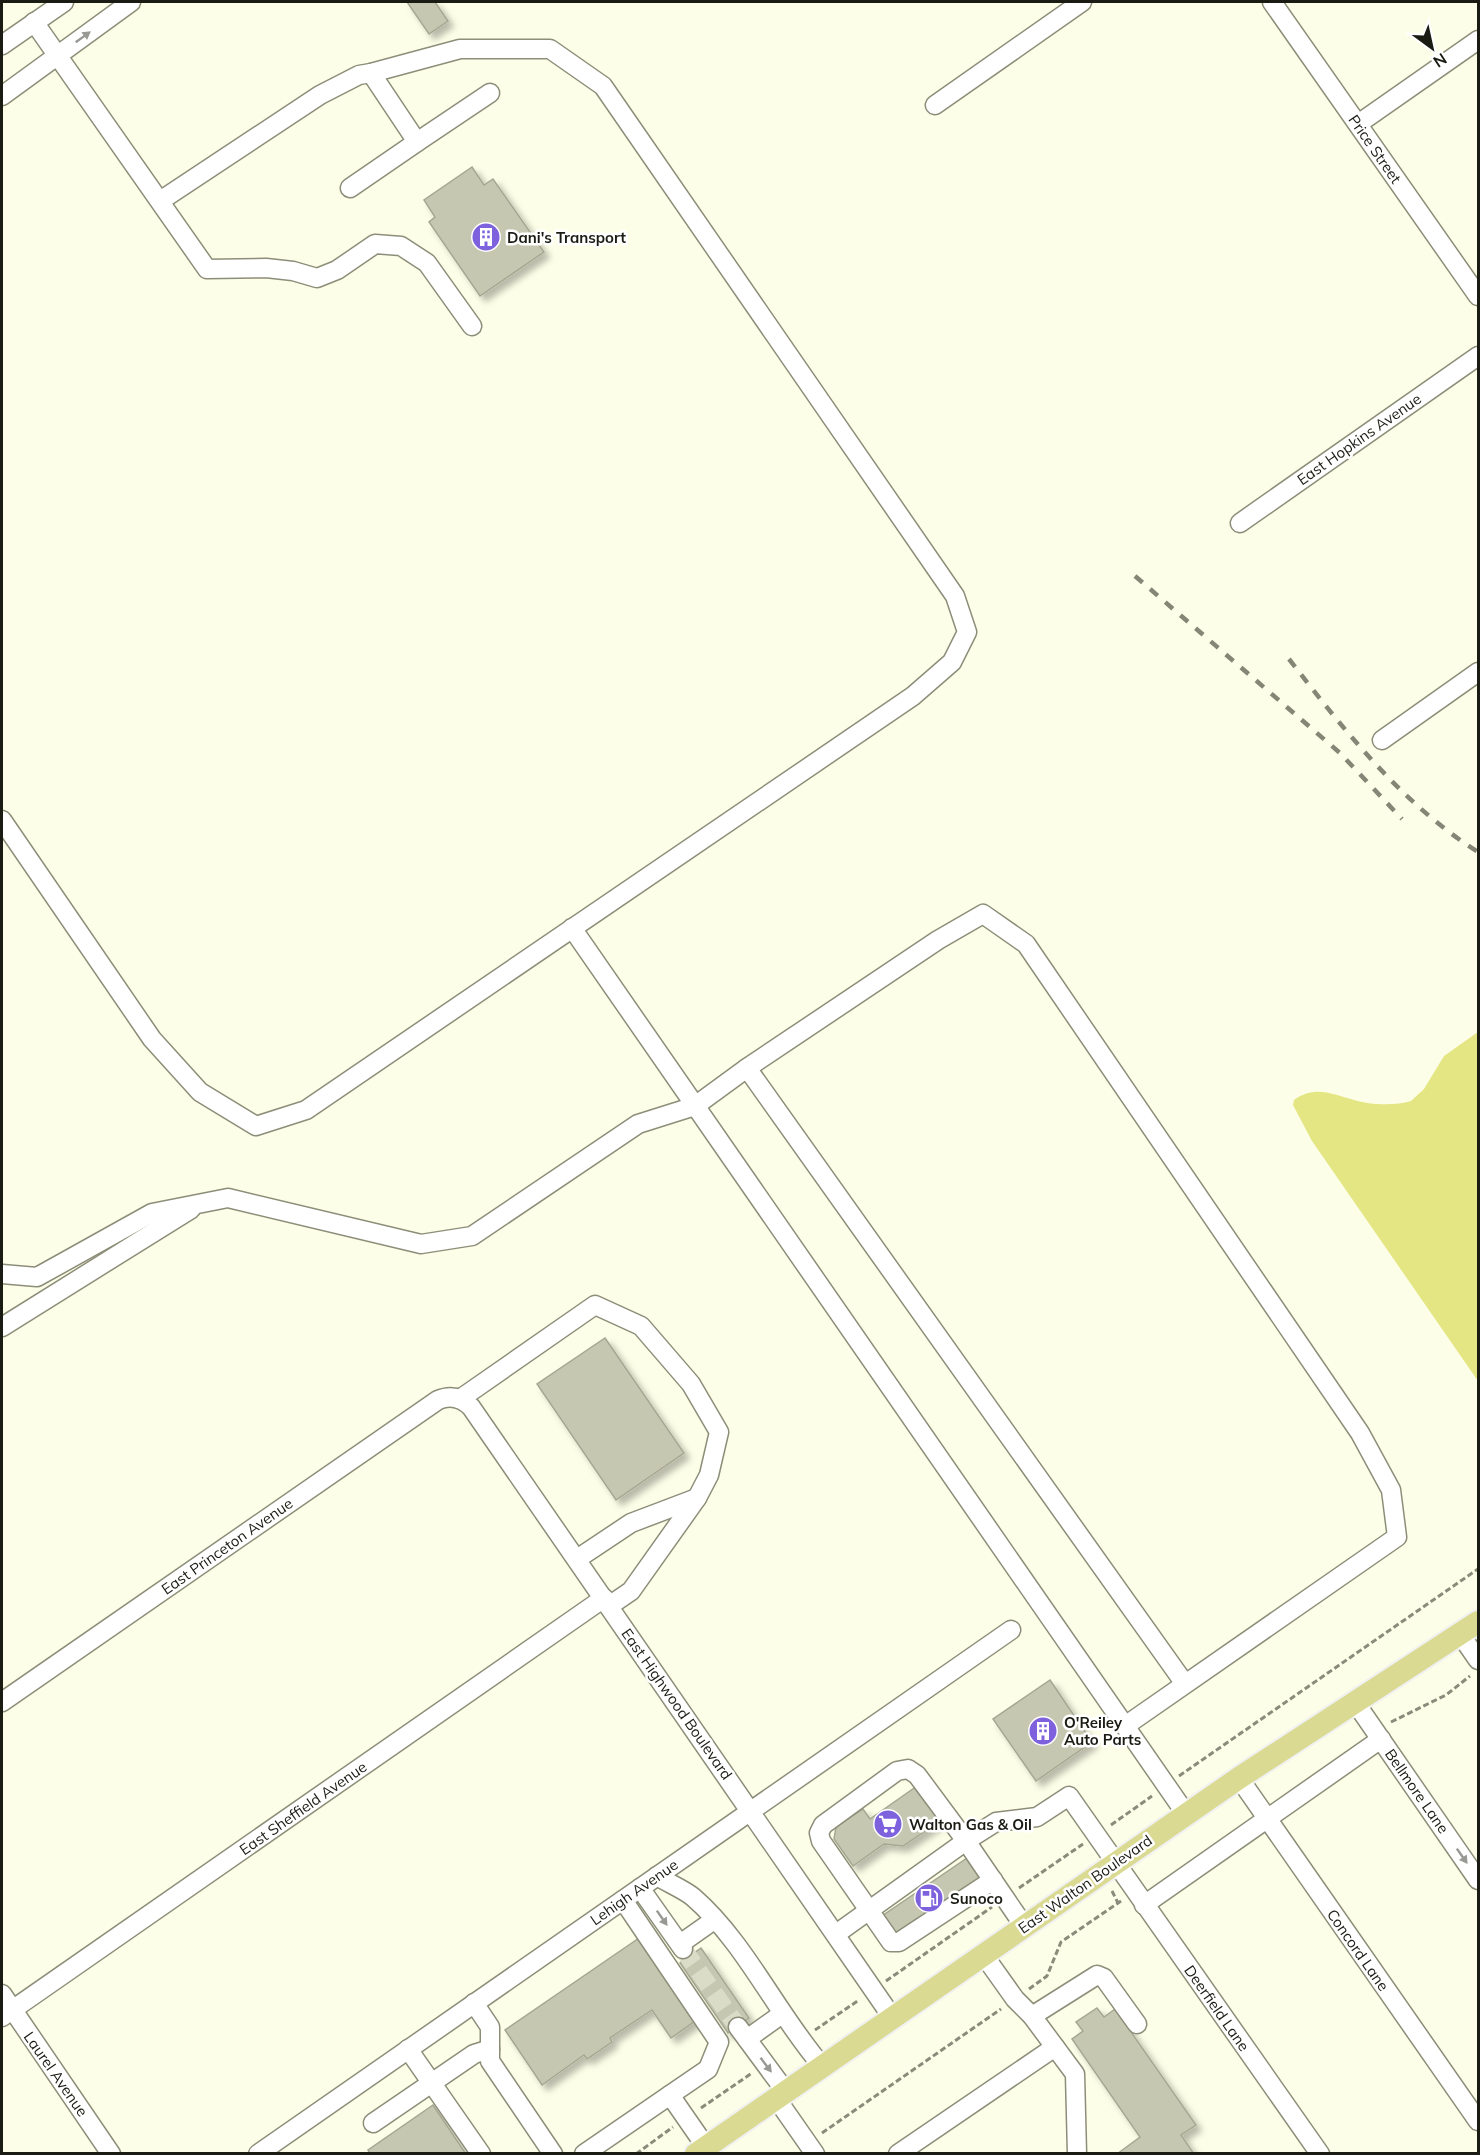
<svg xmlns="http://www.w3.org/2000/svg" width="1480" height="2155" font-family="Mulish,sans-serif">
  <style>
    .water { fill: #e4e683 }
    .building { fill: #c6c7b1; stroke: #a6a792; stroke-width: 1.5; filter: url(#shadow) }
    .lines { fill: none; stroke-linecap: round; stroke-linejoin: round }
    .minor-tunnel { stroke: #dbdcc7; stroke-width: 18; stroke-dasharray: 18 9; stroke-linecap: butt }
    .minor-casing { stroke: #8d8e79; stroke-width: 21 }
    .major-casing { stroke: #f1f1f1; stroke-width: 26 }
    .path { stroke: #8a8b7b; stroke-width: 3; stroke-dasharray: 6 3; stroke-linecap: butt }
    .minor { stroke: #fff; stroke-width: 18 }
    .major { stroke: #dada93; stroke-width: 22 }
    .rail { stroke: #858676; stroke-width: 4.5; stroke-dasharray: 10 10; stroke-linecap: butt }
    .oneway { fill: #989895 }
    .labels { text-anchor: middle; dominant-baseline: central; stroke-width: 5; stroke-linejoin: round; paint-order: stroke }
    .street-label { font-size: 15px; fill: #1a1b13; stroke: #fff }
    .poi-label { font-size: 15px; font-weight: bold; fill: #1a1b13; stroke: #fff; text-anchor: start }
  </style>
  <defs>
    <filter id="shadow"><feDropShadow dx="5.5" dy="5.5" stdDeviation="3" flood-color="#0004"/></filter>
  </defs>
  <rect width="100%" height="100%" fill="#fdfee7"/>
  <path class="water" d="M1478,1032V1381L1312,1141L1293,1105L1294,1100C1315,1085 1332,1094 1354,1100C1370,1105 1395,1106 1411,1101L1424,1089L1444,1056Z"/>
  <g class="building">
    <path d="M407,2H435L448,21L429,34Z"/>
    <path d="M472,167L484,185L493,179L544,252L480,296L429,222L435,217L424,200Z"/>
    <path d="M605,1338L684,1453L616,1500L537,1384Z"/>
    <path d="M1050,1680L1092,1742L1036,1781L993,1719Z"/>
    <path d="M917,1786L940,1821L903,1846L884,1844L853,1866L834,1839L836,1827L863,1809L870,1819Z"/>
    <path d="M967,1858L980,1878L892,1938L879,1918Z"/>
    <path d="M642,1936L698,2019L671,2038L652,2010L610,2038L612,2042L587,2059L584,2055L542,2085L505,2030Z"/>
    <path d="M701,1948L749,2018L728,2033L680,1963Z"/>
    <path d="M1097,2008L1104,2017L1115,2009L1196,2125L1181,2135L1194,2154H1117L1140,2137L1072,2039L1083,2031L1076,2022Z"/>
    <path d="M433,2105L466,2154H370L368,2150Z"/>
  </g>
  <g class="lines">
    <path class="minor-tunnel" d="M683,1949L738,2027"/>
    <g class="minor-casing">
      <g id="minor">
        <path d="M1272,2L1478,296"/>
        <path d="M34,22L207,269L266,268L293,271L317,278L337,270L375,244L401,246L427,263L472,326"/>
        <path d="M2,45L64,2"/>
        <path d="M2,96L131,2"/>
        <path d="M935,105L1082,2"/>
        <path d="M1358,124L1478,40"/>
        <path d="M417,142L490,93"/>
        <path d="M160,201L320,95L359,75L371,73L417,142L350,188"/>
        <path d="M1240,523L1478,356"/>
        <path d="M1382,740L1478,672"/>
        <path d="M2,820L152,1039L200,1092L256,1126L306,1110L913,696L952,662L967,632L955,596L603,86L550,49H460L371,73"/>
        <path d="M572,928L1186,1814"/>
        <path d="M2,1274L37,1277L152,1213L228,1198L421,1244L472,1236L638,1124L695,1106L747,1068"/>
        <path d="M2,1327L191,1209"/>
        <path d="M460,1399L595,1305L641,1326L691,1384L719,1432L709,1475L697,1498L631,1591L609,1606"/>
        <path d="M577,1559L631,1523L697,1498"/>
        <path d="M1460,1634L1478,1660"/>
        <path d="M2,1702L438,1400C450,1395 461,1397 471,1407L892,2017"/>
        <path d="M1355,1702L1478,1880"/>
        <path d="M1125,1726L1397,1537L1391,1490L1360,1433L1026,944L983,914L938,940L747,1068L1185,1684"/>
        <path d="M1239,1778L1478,2121"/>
        <path d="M657,1876C668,1883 683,1889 693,1897C745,1942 777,2014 822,2066"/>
        <path d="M993,1880L899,1942H891L821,1841L819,1833L823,1825L897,1771L908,1769L917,1775L966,1841L996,1822L1037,1817L1069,1796L1320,2154"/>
        <path d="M640,1888L683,1949"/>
        <path d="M623,1900L719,2042L708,2069L670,2095"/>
        <path d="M1144,1905L1381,1739"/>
        <path d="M836,1934L966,1841L1024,1926"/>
        <path d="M680,1944L714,1920"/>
        <path d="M983,1954L1015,1999L1032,2016L1075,2074L1077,2154"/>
        <path d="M2,1994L111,2154"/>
        <path d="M474,2003L490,2027V2061L553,2154"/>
        <path d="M1032,2016L1097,1975L1104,1978L1137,2024"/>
        <path d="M2,2017L604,1598"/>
        <path d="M738,2027L786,2092"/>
        <path d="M747,2039L782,2014"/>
        <path d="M408,2049L481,2154"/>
        <path d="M776,2098L815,2154"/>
        <path d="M373,2123L474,2054L490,2049"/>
        <path d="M258,2154L1011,1630"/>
        <path d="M584,2154L670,2095L706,2147"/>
        <path d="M898,2154L1055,2047"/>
      </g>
    </g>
    <g class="major-casing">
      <path id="major" d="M696,2154L1239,1778L1478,1622"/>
    </g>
    <g class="path">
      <path d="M1391,1722L1446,1695L1470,1676"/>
      <path d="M1179,1776L1478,1569"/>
      <path d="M1111,1825L1152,1796"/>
      <path d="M1019,1888L1083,1844"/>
      <path d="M1112,1891L1118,1903"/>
      <path d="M886,1981L992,1907"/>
      <path d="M1029,1989L1047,1976L1061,1942L1121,1901"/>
      <path d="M815,2030L859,2000"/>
      <path d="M701,2108L752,2073"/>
      <path d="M822,2133L1001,2009"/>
      <path d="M636,2154L673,2127"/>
    </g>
    <use href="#minor" class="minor"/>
    <use href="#major" class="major"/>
    <g class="rail">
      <path d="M1135,576L1340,753L1402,819"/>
      <path d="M1289,659C1344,730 1402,804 1478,852"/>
    </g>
  </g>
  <defs><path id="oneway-solid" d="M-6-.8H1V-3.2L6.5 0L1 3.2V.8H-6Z" transform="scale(1.5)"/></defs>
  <g class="oneway">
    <use href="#oneway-solid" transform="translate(83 37) rotate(-36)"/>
    <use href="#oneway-solid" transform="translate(1462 1856) rotate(55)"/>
    <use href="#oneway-solid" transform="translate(662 1918) rotate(55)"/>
    <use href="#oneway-solid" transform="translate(766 2065) rotate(53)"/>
  </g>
  <defs>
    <g id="building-disc" transform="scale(1.5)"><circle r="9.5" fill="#7e62dd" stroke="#fff"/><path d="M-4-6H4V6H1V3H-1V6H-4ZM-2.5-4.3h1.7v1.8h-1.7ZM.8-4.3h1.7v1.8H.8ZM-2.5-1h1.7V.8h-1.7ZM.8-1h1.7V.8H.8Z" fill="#fff"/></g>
    <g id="supermarket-disc" transform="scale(1.5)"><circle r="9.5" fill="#7e62dd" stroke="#fff"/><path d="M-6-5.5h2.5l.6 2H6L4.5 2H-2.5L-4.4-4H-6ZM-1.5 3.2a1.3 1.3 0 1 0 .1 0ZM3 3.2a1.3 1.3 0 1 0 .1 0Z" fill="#fff"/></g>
    <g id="fuel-disc" transform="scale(1.5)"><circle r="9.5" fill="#7e62dd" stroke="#fff"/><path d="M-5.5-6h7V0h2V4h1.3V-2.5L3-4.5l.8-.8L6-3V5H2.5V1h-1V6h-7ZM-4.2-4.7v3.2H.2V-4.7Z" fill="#fff"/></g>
  </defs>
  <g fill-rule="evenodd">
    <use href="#building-disc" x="486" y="237"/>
    <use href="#building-disc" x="1043" y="1731"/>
    <use href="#supermarket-disc" x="888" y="1824"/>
    <use href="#fuel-disc" x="929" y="1898"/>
  </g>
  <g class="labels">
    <g class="street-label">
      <text transform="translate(1375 149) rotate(55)">Price Street</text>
      <text transform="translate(1359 439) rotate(-35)">East Hopkins Avenue</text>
      <text transform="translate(227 1546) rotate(-35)">East Princeton Avenue</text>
      <text transform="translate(677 1704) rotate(55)">East Highwood Boulevard</text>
      <text transform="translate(1417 1791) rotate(55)">Bellmore Lane</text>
      <text transform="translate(303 1808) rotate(-35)">East Sheffield Avenue</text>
      <text transform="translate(1085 1884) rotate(-35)">East Walton Boulevard</text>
      <text transform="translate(634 1892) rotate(-35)">Lehigh Avenue</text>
      <text transform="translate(1358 1950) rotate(55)">Concord Lane</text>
      <text transform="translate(1217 2008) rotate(55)">Deerfield Lane</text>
      <text transform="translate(56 2074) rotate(55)">Laurel Avenue</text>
    </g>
    <g class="poi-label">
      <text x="507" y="237">Dani's Transport</text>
      <text x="1064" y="1722">O'Reiley<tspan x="1064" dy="17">Auto Parts</tspan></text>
      <text x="909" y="1824">Walton Gas &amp; Oil</text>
      <text x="950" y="1898">Sunoco</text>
    </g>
  </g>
  <rect width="1480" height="2155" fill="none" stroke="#1a1b13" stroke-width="6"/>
  <g transform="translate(1432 48) rotate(147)" stroke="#ffffff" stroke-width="4.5" paint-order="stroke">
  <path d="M0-4.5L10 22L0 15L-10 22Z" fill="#1a1b13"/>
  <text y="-9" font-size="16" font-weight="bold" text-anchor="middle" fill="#1a1b13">N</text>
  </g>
</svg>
